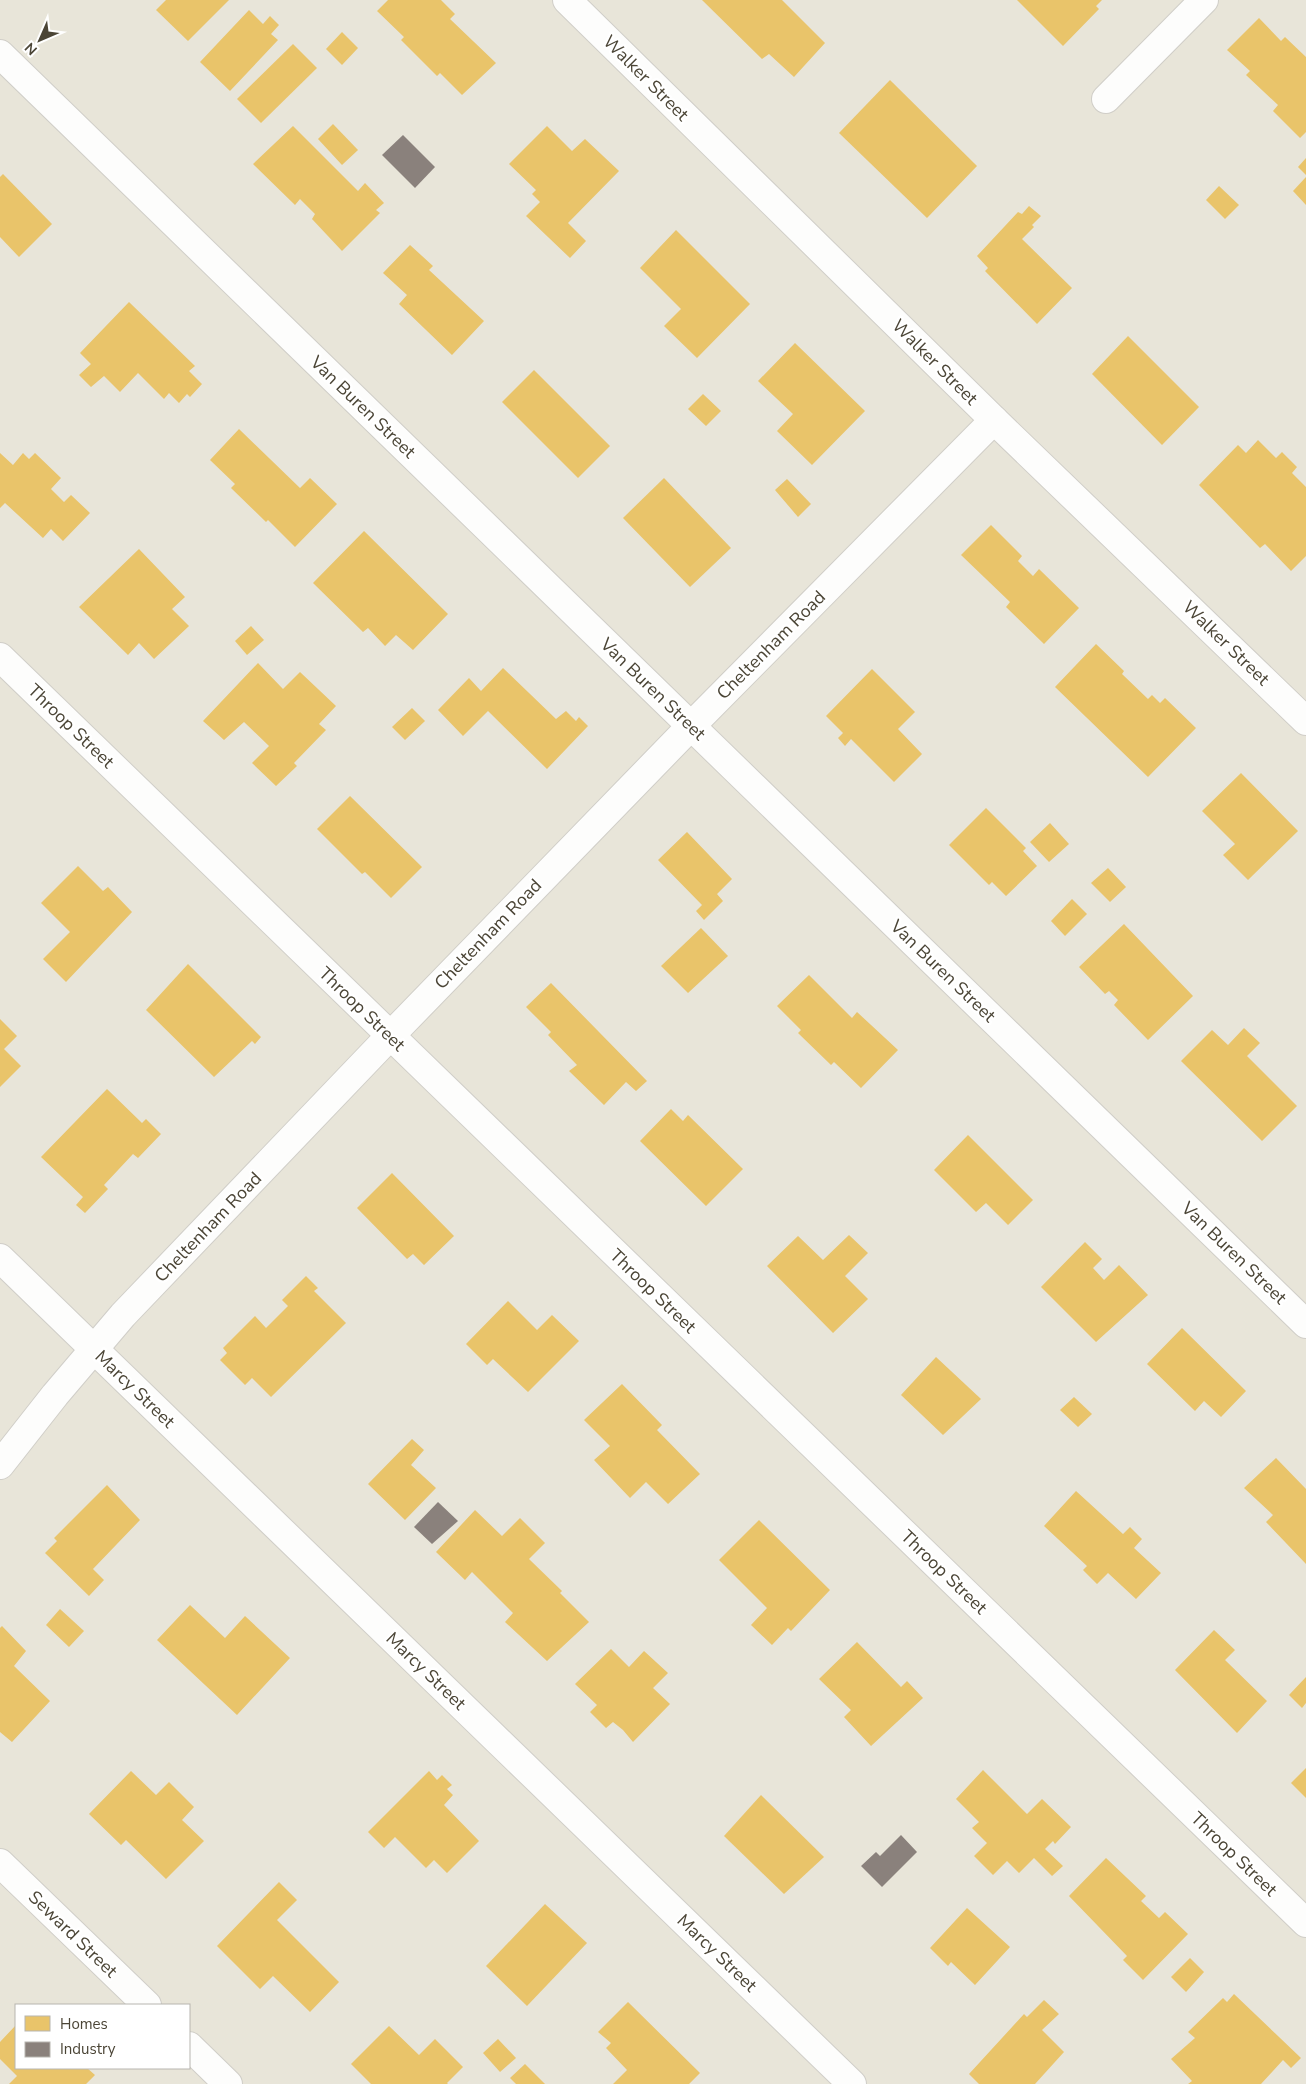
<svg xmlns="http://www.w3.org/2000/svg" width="1306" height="2084" font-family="'Nunito Sans',sans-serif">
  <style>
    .residential { fill: #e8e5d9; fill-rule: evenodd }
    .homes { fill: #e9c46a }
    .industry { fill: #8a817c }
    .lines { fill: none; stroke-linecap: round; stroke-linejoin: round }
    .minor-casing { stroke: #d0cec8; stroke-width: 30 }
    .minor { stroke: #fdfdfc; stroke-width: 28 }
    .labels { text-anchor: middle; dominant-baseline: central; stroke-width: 5; stroke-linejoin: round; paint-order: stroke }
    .street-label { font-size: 18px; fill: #4b4536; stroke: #fff }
  </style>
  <rect width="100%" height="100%" fill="#f3f2ec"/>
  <path class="residential" d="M0,0H1306V2084H0ZM16,2005H189V2068H16Z"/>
  <g class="homes">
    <path d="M166,0H229L188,41L156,10Z"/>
    <path d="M388,0H441L455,14L450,19L496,63L462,95L440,73L437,76L401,40L404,37L377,11Z"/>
    <path d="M702,0H782L825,43L794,77L769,54L762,59Z"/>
    <path d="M1017,0H1102L1096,6L1099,9L1063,46Z"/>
    <path d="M249,10L263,24L270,16L279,25L271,34L278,40L230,91L200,62Z"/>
    <path d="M1259,18L1281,41L1285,37L1306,57V132L1300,138L1273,111L1278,105L1246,75L1250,71L1227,50Z"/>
    <path d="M342,32L358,48L342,65L326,49Z"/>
    <path d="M293,44L317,68L261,123L237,99Z"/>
    <path d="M890,80L977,166L927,218L839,133Z"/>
    <path d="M333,124L358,150L342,165L318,139Z"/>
    <path d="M293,126L358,191L365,183L384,203L376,210L380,213L342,251L312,219L315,214L300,199L295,205L253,164Z"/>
    <path d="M547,126L572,151L585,139L619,171L568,223L586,241L570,258L526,216L540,202L532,194L536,190L509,164Z"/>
    <path d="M1306,158V175L1298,167Z"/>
    <path d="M3,174L52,224L19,257L0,237V177Z"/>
    <path d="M1306,177V205L1293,191Z"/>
    <path d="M1219,186L1239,205L1225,219L1206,200Z"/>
    <path d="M1029,206L1041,216L1032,225L1034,227L1022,239L1072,288L1037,324L985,271L988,268L977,256L1018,212L1022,214Z"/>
    <path d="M676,230L750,304L697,358L664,326L681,309L640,268Z"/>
    <path d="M410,245L433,266L429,270L484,321L452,355L399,304L407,295L383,273Z"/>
    <path d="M129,302L195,366L189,371L202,384L190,397L187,394L179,403L169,393L164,399L138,373L120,392L104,376L91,387L79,375L91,364L80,353Z"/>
    <path d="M1128,336L1199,407L1162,445L1092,374Z"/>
    <path d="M795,343L865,411L812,465L777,431L793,414L758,381Z"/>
    <path d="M534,370L610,446L578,478L502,402Z"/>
    <path d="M703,394L721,411L706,426L688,409Z"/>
    <path d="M239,429L300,488L310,478L337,504L295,547L268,520L266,522L231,488L235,484L210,460Z"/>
    <path d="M1258,440L1276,458L1282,452L1297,467L1292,473L1306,487V556L1291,571L1265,544L1260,548L1199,485L1238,445L1246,453Z"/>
    <path d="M0,453L13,465L23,453L29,459L35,453L61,478L51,489L64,502L71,495L90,513L63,541L51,529L43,538L5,503L0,508Z"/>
    <path d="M664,478L731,548L690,587L623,518Z"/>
    <path d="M787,479L811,504L798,517L775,490Z"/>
    <path d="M991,525L1022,556L1018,561L1033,576L1039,569L1079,608L1044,644L1006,607L1010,602L961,555Z"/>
    <path d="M364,531L448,614L413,650L396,635L385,646L368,628L363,632L313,583Z"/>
    <path d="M139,549L185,597L172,609L189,626L154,659L139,643L128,655L79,607Z"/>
    <path d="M251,626L264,640L247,655L235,641Z"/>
    <path d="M1096,644L1124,671L1122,674L1148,699L1152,695L1160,703L1165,698L1196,728L1148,777L1055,687Z"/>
    <path d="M258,663L283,689L300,672L336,706L319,724L326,730L294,763L297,766L276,786L252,763L269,746L244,722L224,740L203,721Z"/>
    <path d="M503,668L556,719L566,711L576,721L579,717L588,726L547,769L488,711L463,736L438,710L469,678L481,691Z"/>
    <path d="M872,669L915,712L898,729L922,754L894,782L851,739L845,746L838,738L843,733L826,716Z"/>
    <path d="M412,708L425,721L405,740L392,727Z"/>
    <path d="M1241,773L1298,831L1248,880L1223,855L1235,844L1202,811Z"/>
    <path d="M350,796L422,867L391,898L365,872L362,874L317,829Z"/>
    <path d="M986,808L1026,848L1023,851L1037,866L1006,896L992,882L989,885L949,845Z"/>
    <path d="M1050,823L1069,844L1049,862L1030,842Z"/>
    <path d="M687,832L732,879L717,894L723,901L704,920L696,911L702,905L658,860Z"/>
    <path d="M78,866L103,891L108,887L132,912L66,982L43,959L70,932L41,903Z"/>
    <path d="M1108,868L1126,887L1110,902L1091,883Z"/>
    <path d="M1072,899L1087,914L1065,936L1051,921Z"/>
    <path d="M1124,924L1193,996L1148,1040L1114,1005L1118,1000L1109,991L1105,994L1079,967Z"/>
    <path d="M701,928L728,956L688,993L661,966Z"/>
    <path d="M188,964L261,1037L255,1044L252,1041L214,1077L146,1010Z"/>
    <path d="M809,975L852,1018L857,1012L898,1050L861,1088L834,1062L831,1065L798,1033L801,1030L777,1006Z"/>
    <path d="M551,983L647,1081L636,1091L626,1082L604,1105L569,1071L577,1065L548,1035L551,1032L526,1007Z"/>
    <path d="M0,1019L17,1036L4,1049L21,1066L0,1087Z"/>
    <path d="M1244,1028L1260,1043L1247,1056L1297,1106L1262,1141L1181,1061L1212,1030L1228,1045Z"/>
    <path d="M107,1089L142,1123L146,1119L161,1134L138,1158L133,1154L104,1185L108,1189L85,1213L76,1205L83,1197L41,1157Z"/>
    <path d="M671,1109L683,1121L688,1115L743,1169L706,1206L640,1141Z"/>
    <path d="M968,1135L1033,1200L1008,1225L986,1203L976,1212L934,1170Z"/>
    <path d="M392,1173L454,1236L424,1265L413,1254L407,1259L357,1208Z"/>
    <path d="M849,1235L868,1253L845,1276L868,1299L833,1333L767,1266L798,1236L823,1260Z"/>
    <path d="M1085,1242L1102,1259L1093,1268L1104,1280L1119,1265L1148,1295L1096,1342L1041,1287Z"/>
    <path d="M306,1276L318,1288L314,1291L346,1323L271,1397L252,1378L245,1385L220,1360L227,1353L223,1348L255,1316L266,1328L288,1306L282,1300Z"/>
    <path d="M508,1301L537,1330L552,1315L579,1341L528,1392L493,1359L487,1365L466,1344Z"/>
    <path d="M1182,1328L1246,1391L1221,1417L1204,1401L1195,1411L1147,1364Z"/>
    <path d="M936,1357L981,1399L943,1435L901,1395Z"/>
    <path d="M622,1384L662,1425L657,1430L700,1474L668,1504L646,1482L630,1498L594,1460L610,1446L584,1420Z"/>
    <path d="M1074,1397L1092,1414L1078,1427L1060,1410Z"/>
    <path d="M412,1439L424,1450L411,1465L436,1488L405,1520L368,1484Z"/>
    <path d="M1276,1458L1306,1489V1564L1266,1522L1273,1515L1244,1488Z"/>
    <path d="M107,1485L140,1520L93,1569L104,1580L89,1596L45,1553L57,1541L54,1538Z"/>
    <path d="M1076,1491L1123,1534L1130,1527L1142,1539L1134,1548L1161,1573L1136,1599L1108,1573L1097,1584L1083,1570L1087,1566L1044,1526Z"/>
    <path d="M475,1510L502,1536L520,1518L545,1543L529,1559L562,1591L560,1593L589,1622L547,1661L505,1622L513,1613L472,1572L465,1580L436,1552Z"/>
    <path d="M759,1520L830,1590L791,1631L788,1628L772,1645L751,1625L767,1608L719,1560Z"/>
    <path d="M190,1605L225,1638L245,1616L290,1658L237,1715L157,1640Z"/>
    <path d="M60,1609L84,1631L69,1647L46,1625Z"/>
    <path d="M2,1626L26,1651L14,1666L50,1701L12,1742L0,1732V1628Z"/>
    <path d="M1214,1630L1235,1650L1225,1660L1267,1701L1237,1733L1175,1670Z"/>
    <path d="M857,1642L901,1687L907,1681L923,1698L871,1746L844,1717L851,1710L819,1679Z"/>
    <path d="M611,1649L629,1667L644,1651L668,1673L653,1688L670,1704L633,1742L623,1730L613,1722L606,1728L590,1712L597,1705L575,1684Z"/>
    <path d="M1306,1677V1703L1302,1708L1289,1695Z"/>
    <path d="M1306,1768V1798L1291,1783Z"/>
    <path d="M983,1770L1027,1814L1042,1799L1071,1827L1055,1844L1053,1841L1045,1849L1063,1866L1052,1876L1034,1858L1019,1873L1007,1861L993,1875L974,1856L987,1843L972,1828L979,1822L956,1799Z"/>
    <path d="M131,1771L156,1795L169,1782L194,1807L182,1820L204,1841L166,1879L126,1840L121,1845L89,1814Z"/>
    <path d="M429,1771L437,1780L442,1775L452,1785L447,1789L453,1795L444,1805L479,1841L447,1873L434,1860L426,1868L395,1837L384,1848L368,1832Z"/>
    <path d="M761,1795L824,1857L784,1894L724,1836Z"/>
    <path d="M1106,1858L1146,1896L1141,1901L1159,1918L1165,1912L1188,1934L1143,1980L1123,1960L1127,1956L1069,1896Z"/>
    <path d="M279,1882L297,1900L277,1920L339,1982L310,2012L273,1976L260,1989L217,1946Z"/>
    <path d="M545,1904L587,1943L527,2006L486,1966Z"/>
    <path d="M967,1908L1010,1947L975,1985L951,1962L948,1966L930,1948Z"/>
    <path d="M1190,1958L1204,1972L1186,1992L1171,1977Z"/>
    <path d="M1234,1994L1301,2058L1291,2068L1283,2060L1261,2084H1188L1192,2081L1171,2059L1195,2038L1188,2032L1223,1998L1227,2002Z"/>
    <path d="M1044,2000L1059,2014L1042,2030L1064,2052L1035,2084H979L969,2074L1024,2014L1027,2017Z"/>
    <path d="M628,2002L700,2073L689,2084H613L627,2070L606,2048L611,2043L598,2032Z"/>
    <path d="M16,2025V2068H87L95,2075L86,2084H9L17,2076L0,2059V2042Z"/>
    <path d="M389,2026L419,2055L435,2039L463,2067L447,2083L448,2084H371L351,2064Z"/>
    <path d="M498,2039L516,2058L500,2072L483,2053Z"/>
    <path d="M525,2064L545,2084H516L510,2078Z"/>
  </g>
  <g class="industry">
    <path d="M403,135L435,167L415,188L382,155Z"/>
    <path d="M438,1502L458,1521L432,1544L414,1527Z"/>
    <path d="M901,1835L917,1852L882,1887L861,1866L876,1852L880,1856Z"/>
  </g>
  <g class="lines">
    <g class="minor-casing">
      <g id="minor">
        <path d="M567,0L994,420L1306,721"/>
        <path d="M0,54L1306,1324"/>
        <path d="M1106,99L1204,0"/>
        <path d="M0,657L1306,1923"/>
        <path d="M0,1258L852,2084"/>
        <path d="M0,1465L55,1395L123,1315L390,1036L691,726L994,420"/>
        <path d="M0,1863L147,2005"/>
        <path d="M189,2046L228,2084"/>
      </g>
    </g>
    <use href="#minor" class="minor"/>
  </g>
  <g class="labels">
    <g class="street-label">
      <text transform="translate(646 78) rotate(45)">Walker Street</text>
      <text transform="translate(935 362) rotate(45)">Walker Street</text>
      <text transform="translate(363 407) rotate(44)">Van Buren Street</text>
      <text transform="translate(1226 643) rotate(44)">Walker Street</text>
      <text transform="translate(771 645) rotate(-45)">Cheltenham Road</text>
      <text transform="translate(653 689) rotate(44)">Van Buren Street</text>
      <text transform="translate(71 726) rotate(44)">Throop Street</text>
      <text transform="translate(488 934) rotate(-46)">Cheltenham Road</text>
      <text transform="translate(943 971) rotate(44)">Van Buren Street</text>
      <text transform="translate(362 1009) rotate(44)">Throop Street</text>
      <text transform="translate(208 1227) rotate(-46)">Cheltenham Road</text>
      <text transform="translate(1234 1253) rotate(44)">Van Buren Street</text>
      <text transform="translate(653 1291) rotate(44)">Throop Street</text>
      <text transform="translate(135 1389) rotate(44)">Marcy Street</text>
      <text transform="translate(944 1572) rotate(44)">Throop Street</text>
      <text transform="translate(426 1671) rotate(44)">Marcy Street</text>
      <text transform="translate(1234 1854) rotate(44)">Throop Street</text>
      <text transform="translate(73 1934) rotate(44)">Seward Street</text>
      <text transform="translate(717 1953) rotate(44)">Marcy Street</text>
    </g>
  </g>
  <rect x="15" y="2004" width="175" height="65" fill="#ffffff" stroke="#b7b5af"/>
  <rect x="25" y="2016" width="25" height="15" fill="#e9c46a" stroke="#b7b5af"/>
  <text x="60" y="2029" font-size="15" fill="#4b4536">Homes</text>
  <rect x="25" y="2042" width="25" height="15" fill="#8a817c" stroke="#b7b5af"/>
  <text x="60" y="2054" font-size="15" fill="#4b4536">Industry</text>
  <g transform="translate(40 40) rotate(225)" stroke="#ffffff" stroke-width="4" paint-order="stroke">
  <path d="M0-4L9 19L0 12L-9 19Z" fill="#4b4536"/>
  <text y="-8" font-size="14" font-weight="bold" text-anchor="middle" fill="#4b4536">N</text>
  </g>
</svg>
